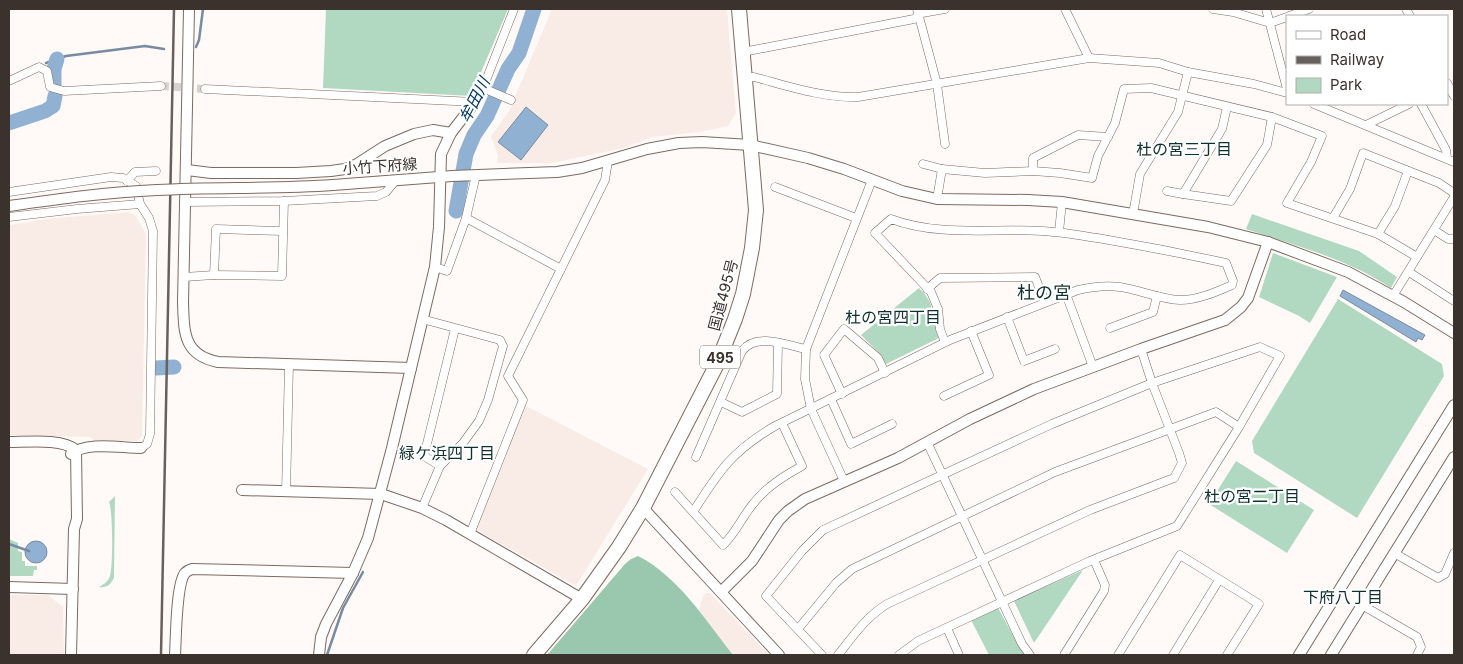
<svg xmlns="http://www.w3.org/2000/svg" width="1463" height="664" font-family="Inter,'Noto Sans JP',sans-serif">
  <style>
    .built { fill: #f9ece6 }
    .green { fill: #b1d9c2 }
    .forest { fill: #9ac8ae }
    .water { fill: #91b1d3; stroke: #778ba1 }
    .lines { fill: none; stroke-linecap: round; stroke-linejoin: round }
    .stream { stroke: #778ba1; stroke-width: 2.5 }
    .river { stroke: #91b1d3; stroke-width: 15 }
    .street-tunnel { stroke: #d8d2cf; stroke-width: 8; stroke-dasharray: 8 4; stroke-linecap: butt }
    .street-casing { stroke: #7e6a60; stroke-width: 9 }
    .secondary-casing { stroke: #7e6a60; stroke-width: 12 }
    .highway-casing { stroke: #7e6a60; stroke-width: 16 }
    .street { stroke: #fff; stroke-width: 8 }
    .secondary { stroke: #fff; stroke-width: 10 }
    .highway { stroke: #fff; stroke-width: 14 }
    .rail { stroke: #68605c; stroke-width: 2.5 }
    .secondary-bridge-casing { stroke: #7e6a60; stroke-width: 12; stroke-linecap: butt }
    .secondary-bridge { stroke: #fff; stroke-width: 10 }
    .labels { text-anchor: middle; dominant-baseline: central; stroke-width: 4.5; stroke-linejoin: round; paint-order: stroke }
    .shield { fill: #fff; stroke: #76706c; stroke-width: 1 }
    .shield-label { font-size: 14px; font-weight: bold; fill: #3b322d }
    .street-label { font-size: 15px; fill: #3b322d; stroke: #fff }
    .water-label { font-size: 16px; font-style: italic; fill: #073a65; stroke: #fff }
    .neighbourhood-label { font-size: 16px; fill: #0f312e; stroke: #fff }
    .quarter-label { font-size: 18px; fill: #0f312e; stroke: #fff }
  </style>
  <rect width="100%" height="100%" fill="#fffaf8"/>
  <g class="built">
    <path d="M552,9H727L736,113L728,126L700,132L653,137L624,148L552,163H497L498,156L491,136L509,111Z"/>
    <path d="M128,212L135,215L146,234L142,436L137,441L94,440L90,437L9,435V225L46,219Z"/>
    <path d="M526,406L648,469L576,586L475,529Z"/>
    <path d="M706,593H710L769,655H686L703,596Z"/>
    <path d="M9,595H48L63,607L64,655H9Z"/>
  </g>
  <g class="green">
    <path d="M326,9H508L471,96L323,88Z"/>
    <path d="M1252,214L1359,251L1397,277L1391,288C1346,258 1296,246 1246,229Z"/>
    <path d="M1273,253L1337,277L1310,323L1299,316L1259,297Z"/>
    <path d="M919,288C937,304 931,319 939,338L886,364L879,353L861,335Z"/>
    <path d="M1338,299L1442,364L1444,376L1357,518L1254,453L1252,441Z"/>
    <path d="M1236,461L1314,510L1287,553L1209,504Z"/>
    <path d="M115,496L114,578C110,585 107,588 99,587C104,584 108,582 110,576C113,567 113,511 109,502Z"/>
    <path d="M9,539L18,543V551L22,552V561H25V566H37V570H34L33,576H9Z"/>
    <path d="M1083,570L1034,643L1014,601Z"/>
    <path d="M998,608L1024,655H989L971,620Z"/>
  </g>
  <path class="forest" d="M638,556C678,576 706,621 733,655H547L625,564L631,559Z"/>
  <g class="water">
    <path d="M526,107L548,125L521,160L498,142Z"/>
    <path d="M1343,290L1425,335L1422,340L1418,338L1416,342L1340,296Z"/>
    <circle cx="36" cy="552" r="11"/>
  </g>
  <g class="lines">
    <g class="stream">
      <path d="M196,47L199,40L203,9"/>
      <path d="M46,63L66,56L145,46L164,49"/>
      <path d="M9,544L29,551"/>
      <path d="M327,655L343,608L363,572"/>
    </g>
    <g class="river">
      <path d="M54,85V69L57,59"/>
      <path d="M9,123L45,111L53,106L55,96"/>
      <path d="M456,211L466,154L474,135L487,116L508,69L519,53L534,9"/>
      <path d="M156,368L174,367"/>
    </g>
    <path class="street-tunnel" d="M161,86L205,89"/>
    <g class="street-casing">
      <g id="street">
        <path d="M917,9L937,84L945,144"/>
        <path d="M1065,9L1089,58"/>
        <path d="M1213,9L1233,12L1270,23L1287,17"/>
        <path d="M1266,9L1287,89"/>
        <path d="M1406,9L1410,16"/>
        <path d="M1289,16L1309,9"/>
        <path d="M743,52L914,19L922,13L945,9"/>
        <path d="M745,78L754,77C788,86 823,98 858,97L1089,58L1159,63L1188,72L1254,84L1287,93"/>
        <path d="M9,81L39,67L47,71L50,87L64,91L161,86"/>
        <path d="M1447,83L1454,96"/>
        <path d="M483,88L511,100"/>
        <path d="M205,89L475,102L483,88L514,9"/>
        <path d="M1314,104L1454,162"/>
        <path d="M1421,104L1446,150L1447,158"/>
        <path d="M1227,107L1222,129L1183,194L1231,201L1267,145L1272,117"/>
        <path d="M1366,125L1409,104"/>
        <path d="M923,164L942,169"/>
        <path d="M1033,171V158L1078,135L1108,137"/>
        <path d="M127,181L135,172L156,171"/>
        <path d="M775,187L856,218"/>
        <path d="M1167,191L1183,194"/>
        <path d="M9,192L111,177L123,178L136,186L140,204L149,218L153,231L150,434L147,444L141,448"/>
        <path d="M937,199L942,169L985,173L1033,171L1060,173L1092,178L1098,156L1115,123L1124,89L1151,88L1272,117L1322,136L1311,162L1287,203L1378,234L1417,257"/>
        <path d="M185,202L284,201L377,196L386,192L396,180"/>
        <path d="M1133,214L1140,174L1178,112L1188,72"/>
        <path d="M9,217L77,209L140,204"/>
        <path d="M466,218L561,269"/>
        <path d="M1333,218L1350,189L1363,153L1439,183L1454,193"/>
        <path d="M1434,230L1448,239H1454"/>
        <path d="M1059,232L1062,202"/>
        <path d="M1378,234L1395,206L1408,171"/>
        <path d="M435,267L447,271L466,218L476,175"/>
        <path d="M1409,272L1454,301"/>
        <path d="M214,275L216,229L282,231"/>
        <path d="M184,277L214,275L282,276L284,201"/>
        <path d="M927,289L940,278L1035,277L1045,302"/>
        <path d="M1066,294L1093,367"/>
        <path d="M1393,296L1454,197"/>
        <path d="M1007,317L1024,361L1055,349"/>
        <path d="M422,319L500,340L503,346L488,400L479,421L463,443L440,466L422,508"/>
        <path d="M1110,328L1153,312L1157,296"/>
        <path d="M842,394L824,355L844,329L878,358L885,373"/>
        <path d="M944,396L989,375L971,331"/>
        <path d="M831,399L851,444L892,424"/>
        <path d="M721,402L742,412L777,394L778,343"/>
        <path d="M927,442L1022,644L1030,655"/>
        <path d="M696,457L742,351C756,332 787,345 806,349"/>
        <path d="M440,466L424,456L455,329"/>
        <path d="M844,481L811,409L805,379L806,349L872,180"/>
        <path d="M286,492L289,365"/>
        <path d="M675,492L723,545C736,533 742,517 753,504C766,487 784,476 802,466L782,423"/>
        <path d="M693,512C719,471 732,451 775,426L950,340L1078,290C1091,287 1106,285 1120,287C1140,290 1160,299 1180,300C1198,300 1216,292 1232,285L1233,281L1226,263C1185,254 1144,246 1103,239C1083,236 1063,232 1042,231C992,228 939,237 891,219L875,233L931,292L938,309L940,329L945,342"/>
        <path d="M470,534L523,400L508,376L605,180L608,161"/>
        <path d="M1394,553L1438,578L1445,574L1454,553"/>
        <path d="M1362,605L1417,637L1421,647L1417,655"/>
        <path d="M947,628L959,655"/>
        <path d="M798,629L836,583L852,569L1055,472L1216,412L1239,427"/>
        <path d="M822,655L766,596L802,551L823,530L1052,424L1152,383L1260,347L1280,356L1239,427L1177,526L1090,561L918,641L899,655"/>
        <path d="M838,655C853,636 866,617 887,604L1090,510L1174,478L1182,463L1179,453L1152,383L1141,349"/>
        <path d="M1064,655L1104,591L1105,585L1094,560"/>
        <path d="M1118,655L1180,555L1259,604L1227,655"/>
        <path d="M1173,655L1219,580"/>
      </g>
    </g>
    <g class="secondary-casing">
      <g id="secondary">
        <path d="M189,9L183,302C184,332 183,355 218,362L411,368"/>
        <path d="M187,170L211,173H296L331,171L345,169L357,164L385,146L414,134L433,130L451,133"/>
        <path d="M333,185L452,176L557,172L582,168L647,149L679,143L702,142L750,145L808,158L844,169L902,191L937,199L1028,200L1062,202L1208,227L1268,242L1348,272L1404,302L1454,333"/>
        <path d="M9,442C27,442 62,438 76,450L77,519L74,529L71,655"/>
        <path d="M71,454C88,441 120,448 141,448"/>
        <path d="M242,490L381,494L422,508L446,520L582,599"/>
        <path d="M643,508L779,655"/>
        <path d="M9,587L73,589"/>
        <path d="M721,592L752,561L779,520L788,511L805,499L898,458L970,419L1034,389L1141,349L1225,320L1241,307L1248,298L1268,242"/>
        <path d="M175,655C176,640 176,584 185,573C187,571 189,570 192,569L353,573"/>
        <path d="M319,655L321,637L326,624L353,573L368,538L392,448L435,267L439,227L441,154L451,133L475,102"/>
        <path d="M1299,655L1454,405"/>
        <path d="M1331,655L1454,457"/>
      </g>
    </g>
    <g class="highway-casing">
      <path id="highway" d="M534,655L582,599L619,547L643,508L717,364L735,319L743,294L752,248L756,210L739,9"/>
    </g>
    <use href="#street" class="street"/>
    <use href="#secondary" class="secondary"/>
    <use href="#highway" class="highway"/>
    <path class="rail" d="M161,655L174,9"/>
    <g class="secondary-bridge-casing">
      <path id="secondary-bridge" d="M9,206C58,199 107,192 157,190C216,187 275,189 333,185"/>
    </g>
    <use href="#secondary-bridge" class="secondary-bridge"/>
  </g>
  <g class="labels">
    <rect class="shield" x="700" y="345.5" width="40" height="23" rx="4"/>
    <g class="shield-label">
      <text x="720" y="357">495</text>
    </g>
    <g class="street-label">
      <text transform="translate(380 166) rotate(-4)">小竹下府線</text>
      <text transform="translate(723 295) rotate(-75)">国道495号</text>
    </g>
    <g class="water-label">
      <text transform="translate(474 100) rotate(-63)">牟田川</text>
    </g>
    <g class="neighbourhood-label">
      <text x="1184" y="149">杜の宮三丁目</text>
      <text x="893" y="317">杜の宮四丁目</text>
      <text x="447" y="453">緑ケ浜四丁目</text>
      <text x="1252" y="496">杜の宮二丁目</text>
      <text x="1343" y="597">下府八丁目</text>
    </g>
    <g class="quarter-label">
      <text x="1044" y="292">杜の宮</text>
    </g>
  </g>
  <rect width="1463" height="664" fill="none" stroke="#3b322d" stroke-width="20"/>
  <rect x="1286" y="15" width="162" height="90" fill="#ffffff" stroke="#b1adab"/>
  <rect x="1296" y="31" width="25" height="8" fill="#ffffff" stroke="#b1adab"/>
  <text x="1330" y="40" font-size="15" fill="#3b322d">Road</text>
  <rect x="1296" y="56" width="25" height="8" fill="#68605c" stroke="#b1adab"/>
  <text x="1330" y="65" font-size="15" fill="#3b322d">Railway</text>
  <rect x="1296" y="78" width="25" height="15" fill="#b1d9c2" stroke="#b1adab"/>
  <text x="1330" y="90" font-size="15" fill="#3b322d">Park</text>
</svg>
